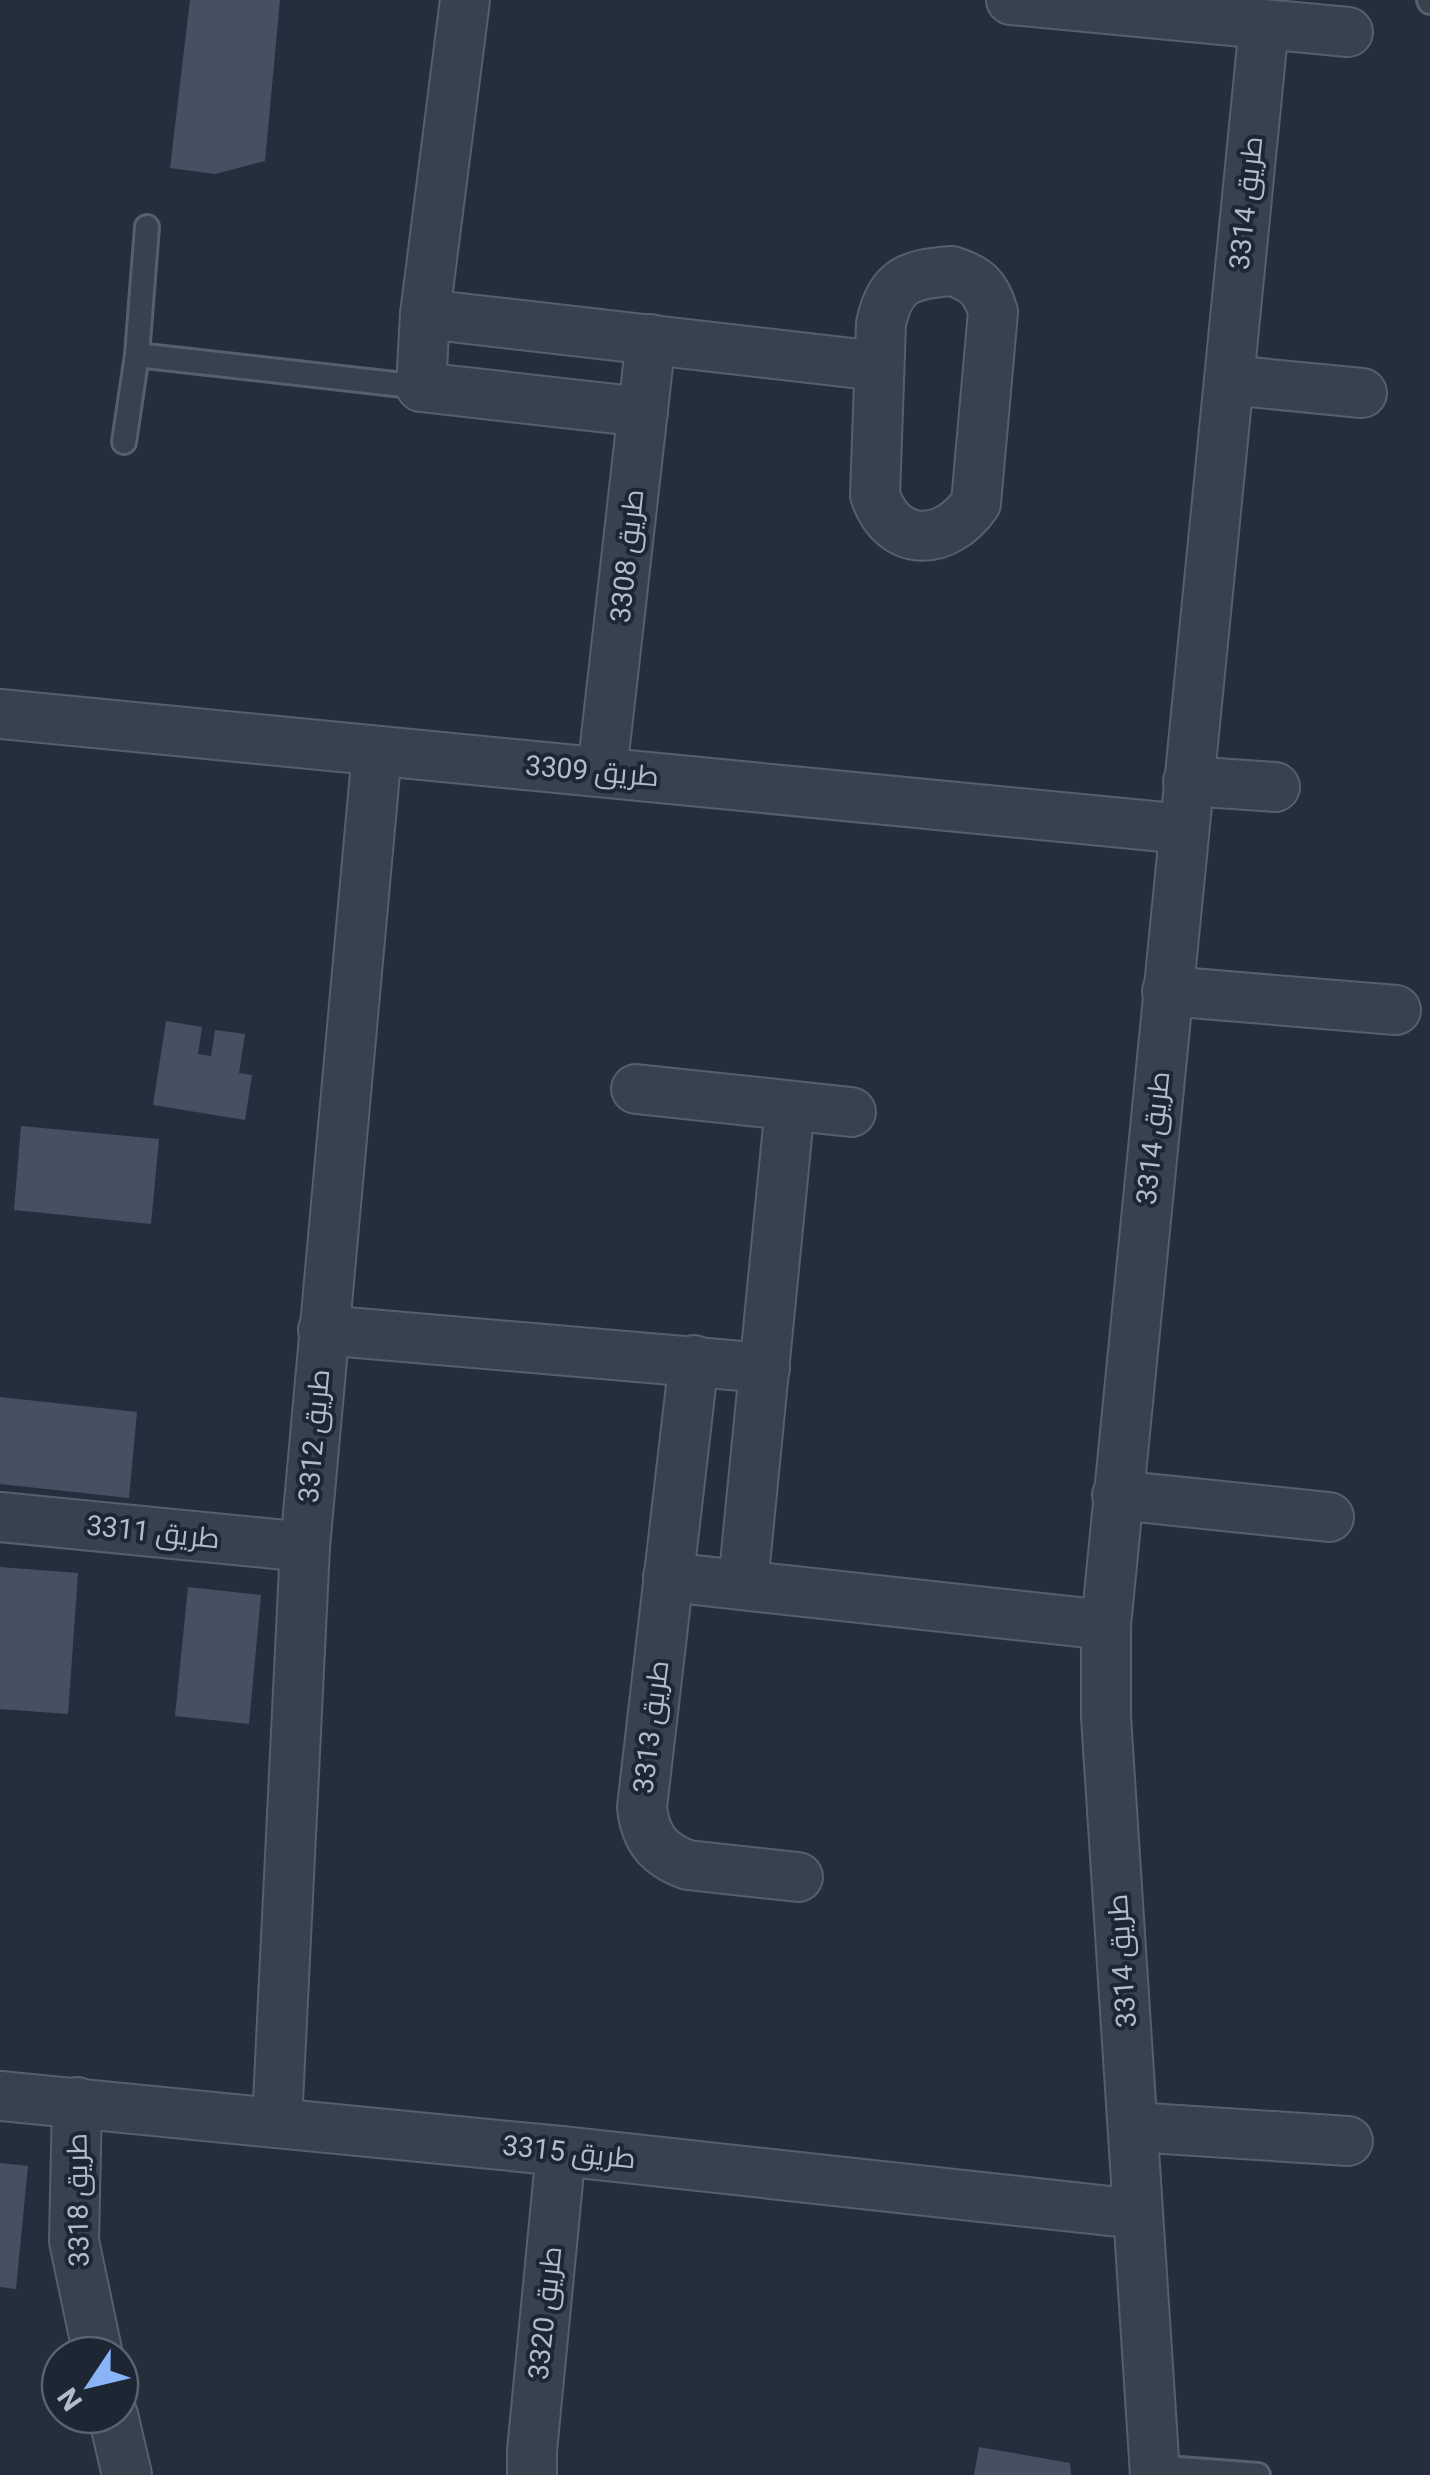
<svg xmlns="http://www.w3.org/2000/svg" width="1430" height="2475" font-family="Roboto,Cairo,sans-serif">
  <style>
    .building { fill: #455162 }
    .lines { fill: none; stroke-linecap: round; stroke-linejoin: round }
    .service-casing { stroke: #565f6c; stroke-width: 28 }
    .minor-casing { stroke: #565f6c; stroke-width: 52 }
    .service { stroke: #38414e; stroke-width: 22 }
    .minor { stroke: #38414e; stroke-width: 48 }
    .labels { text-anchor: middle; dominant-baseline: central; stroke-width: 8; stroke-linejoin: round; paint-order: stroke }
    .street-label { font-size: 28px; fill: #b4bcc9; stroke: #1d2633 }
  </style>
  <rect width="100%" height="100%" fill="#242f3e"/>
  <g class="building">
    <path d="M190,0H280L265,161L215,174L170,168Z"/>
    <path d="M166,1021L202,1027L198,1054L211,1056L215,1030L245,1034L239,1073L252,1075L245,1120L153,1105Z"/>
    <path d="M21,1126L159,1139L151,1224L14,1210Z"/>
    <path d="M0,1397L137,1412L129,1498L0,1484Z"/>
    <path d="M0,1567L78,1573L68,1714L0,1709Z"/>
    <path d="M188,1587L261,1595L249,1724L175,1716Z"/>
    <path d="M0,2163L28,2166L16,2289L0,2287Z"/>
    <path d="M979,2447L1070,2463L1071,2475H974Z"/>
  </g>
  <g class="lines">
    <g class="service-casing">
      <g id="service">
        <path d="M1429,0L1430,2"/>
        <path d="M137,355L421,387"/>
        <path d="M124,442L137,355L147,227"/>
        <path d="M1154,2467L1258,2475"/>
      </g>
    </g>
    <g class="minor-casing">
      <g id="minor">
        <path d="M465,0L425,314L421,387L643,412"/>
        <path d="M1011,0L1348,32"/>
        <path d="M952,271C977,279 986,288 993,312L976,503C946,547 893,549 875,495L881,324C890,280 909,274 952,271Z"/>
        <path d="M425,314L878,366"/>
        <path d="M1229,380L1362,393"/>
        <path d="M0,714L1184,829"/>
        <path d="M602,772L651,339"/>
        <path d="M1188,781L1275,787"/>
        <path d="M1167,991L1396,1010"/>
        <path d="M636,1089L851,1112"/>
        <path d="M323,1330L765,1368"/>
        <path d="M694,1360L642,1807C645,1838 659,1855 688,1865L798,1877"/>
        <path d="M1117,1495L1329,1517"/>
        <path d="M0,1517L305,1547"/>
        <path d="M668,1577L1106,1625"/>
        <path d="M743,1584L790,1106"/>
        <path d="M0,2096L561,2151L1137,2214"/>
        <path d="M77,2102L74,2241L98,2355"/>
        <path d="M277,2123L305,1547L377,751"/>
        <path d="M1133,2127L1348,2141"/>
        <path d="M113,2415L127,2475"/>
        <path d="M532,2475V2451L561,2151"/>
        <path d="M1155,2475L1106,1717V1625L1264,25"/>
      </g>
    </g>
    <use href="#service" class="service"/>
    <use href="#minor" class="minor"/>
  </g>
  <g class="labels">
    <g class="street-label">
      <text transform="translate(1246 203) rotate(-84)">طريق 3314</text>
      <text transform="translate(627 556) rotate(-84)">طريق 3308</text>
      <text transform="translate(592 771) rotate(5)">طريق 3309</text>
      <text transform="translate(1153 1138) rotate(-84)">طريق 3314</text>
      <text transform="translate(314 1436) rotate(-85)">طريق 3312</text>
      <text transform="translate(153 1532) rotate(6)">طريق 3311</text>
      <text transform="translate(651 1727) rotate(-83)">طريق 3313</text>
      <text transform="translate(1122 1961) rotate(-94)">طريق 3314</text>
      <text transform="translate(569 2152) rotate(6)">طريق 3315</text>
      <text transform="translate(78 2200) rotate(-91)">طريق 3318</text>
      <text transform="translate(545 2313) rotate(-84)">طريق 3320</text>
    </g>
  </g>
  <g transform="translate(90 2385) rotate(235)"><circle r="48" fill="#1d2633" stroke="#59626f" stroke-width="2.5"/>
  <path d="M0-8L18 38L0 25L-18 38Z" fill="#8ab4f8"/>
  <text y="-15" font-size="28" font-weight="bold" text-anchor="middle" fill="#b4bcc9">N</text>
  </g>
</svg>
